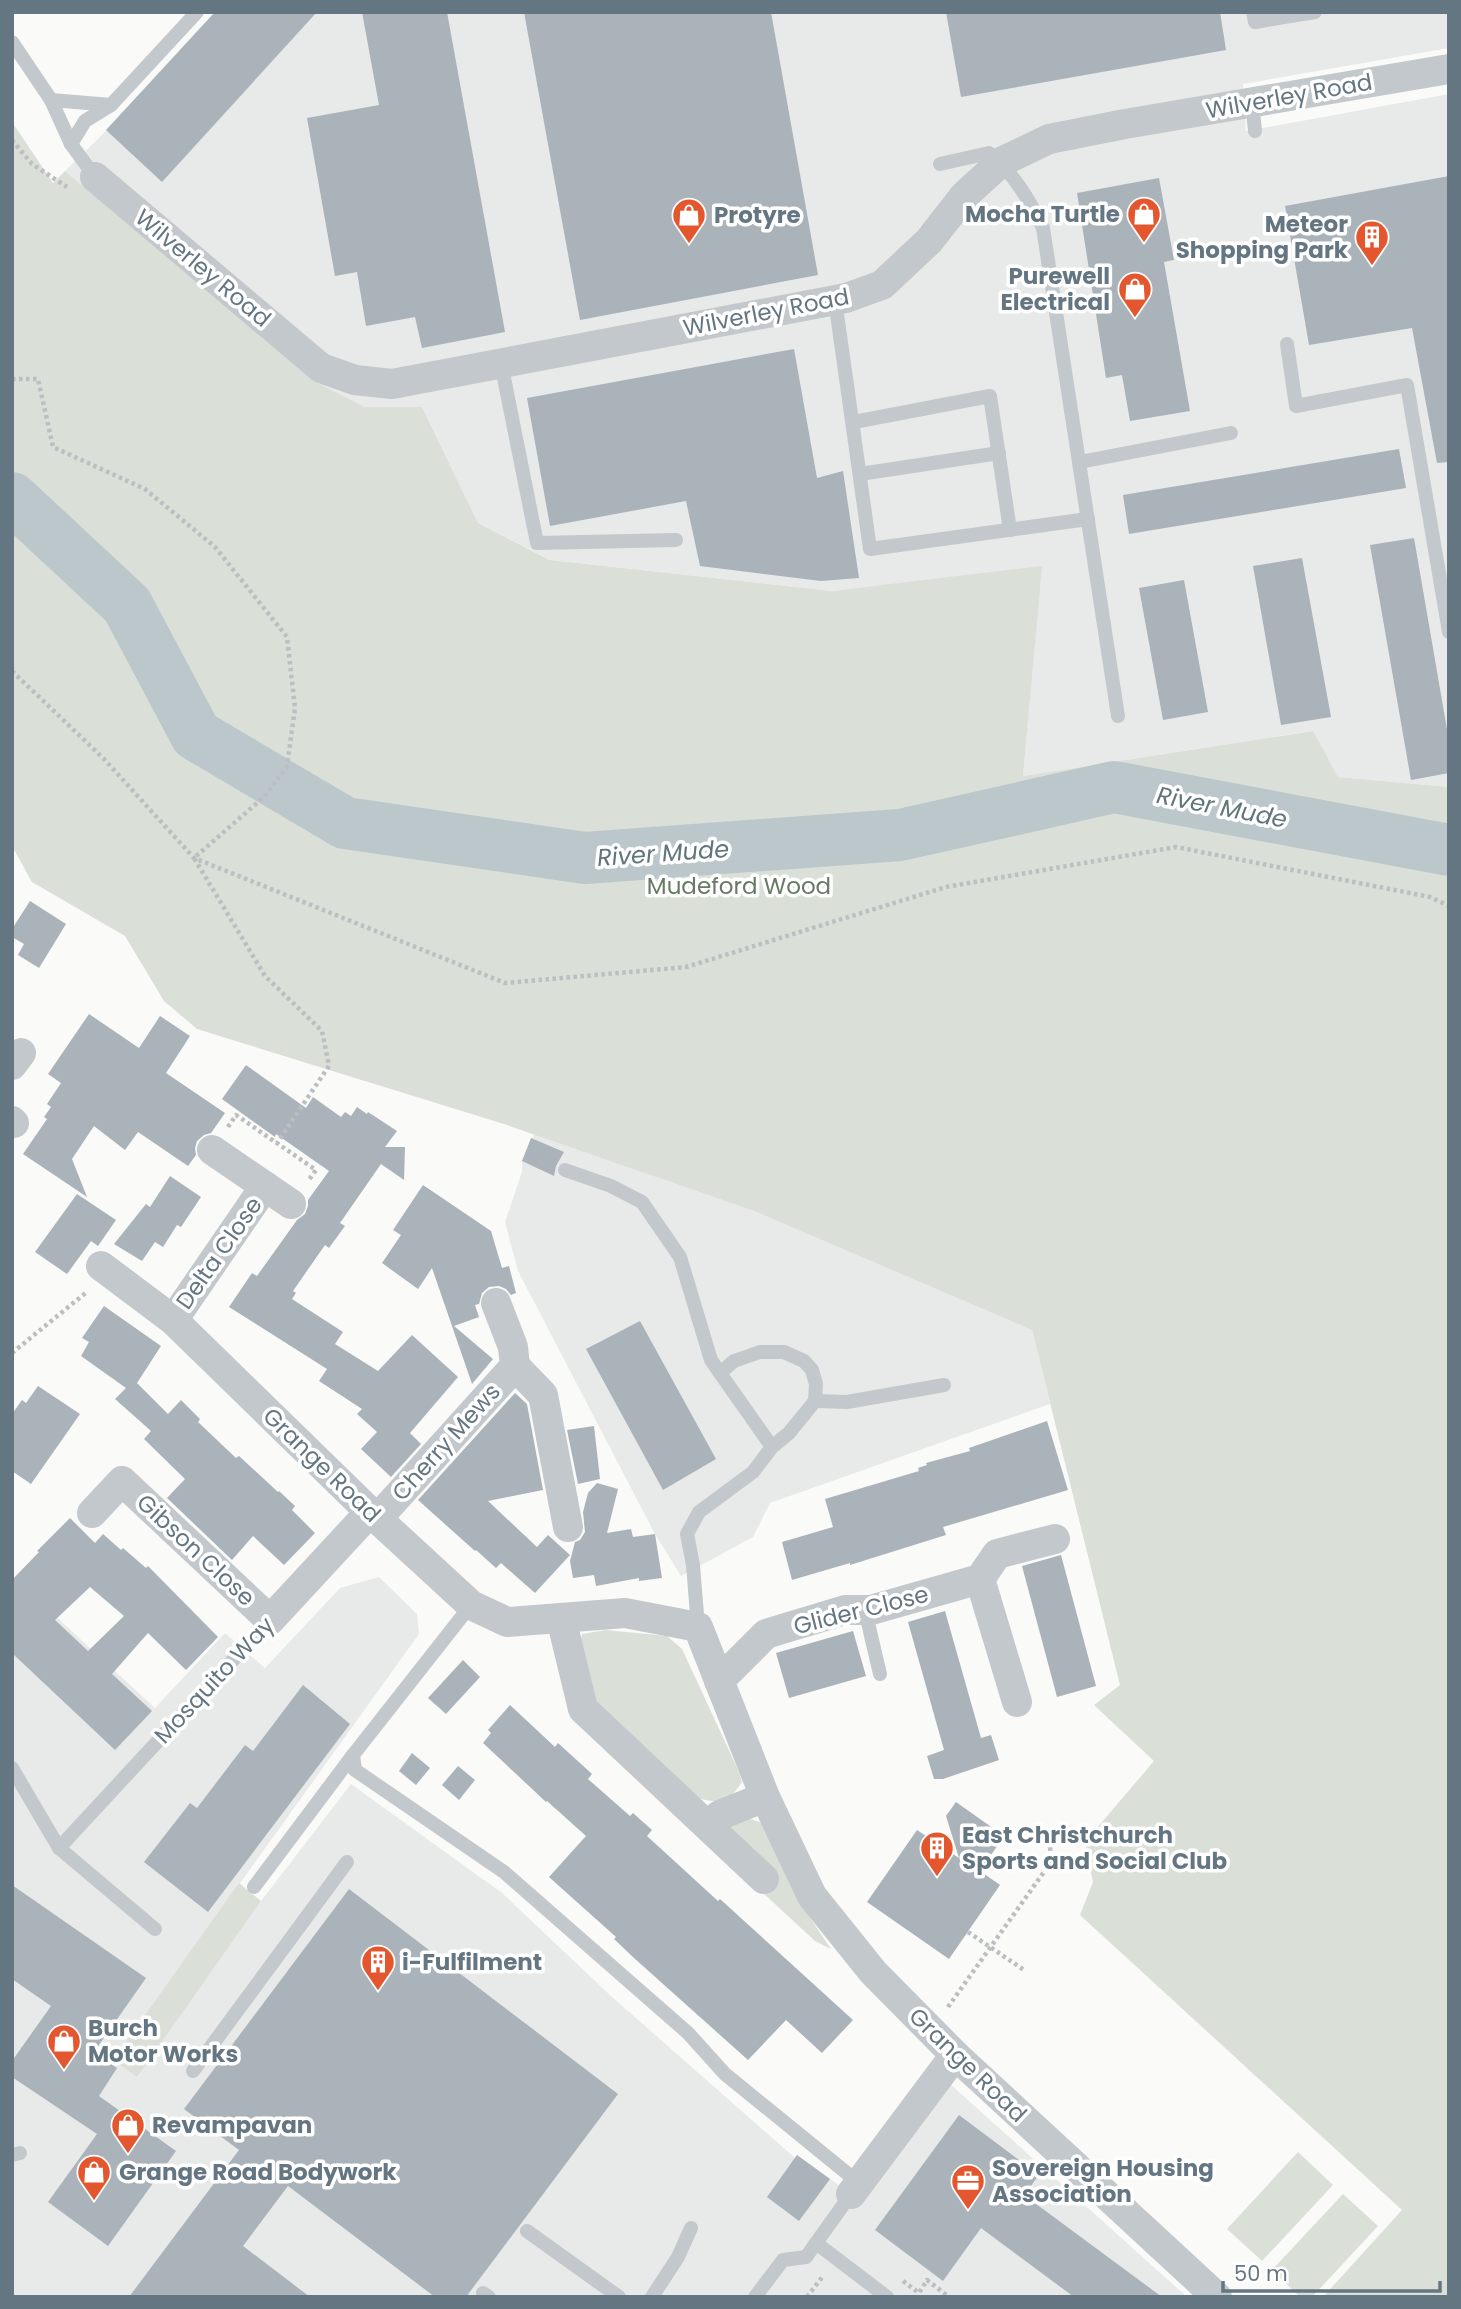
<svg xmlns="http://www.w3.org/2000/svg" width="1461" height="2309" font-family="Poppins,sans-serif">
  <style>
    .built { fill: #e8e9e9 }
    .green { fill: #dadfd7 }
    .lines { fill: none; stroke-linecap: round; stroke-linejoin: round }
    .river { stroke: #bbc7cb; stroke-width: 52 }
    .building { fill: #aab3b9; fill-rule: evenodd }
    .path { stroke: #bbbfc2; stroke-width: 4.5; stroke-dasharray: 3.5 3.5; stroke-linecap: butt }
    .service { stroke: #c3c8cc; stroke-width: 14 }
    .minor { stroke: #c3c8cc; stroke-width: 30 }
    .labels { text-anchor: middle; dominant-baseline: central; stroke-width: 7; stroke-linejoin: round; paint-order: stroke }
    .street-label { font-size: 23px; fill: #657683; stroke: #fff }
    .poi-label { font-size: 23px; font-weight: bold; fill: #657683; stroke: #fff; text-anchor: start }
    .park-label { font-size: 23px; fill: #687a64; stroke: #fff }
    .water-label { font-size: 24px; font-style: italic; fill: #60757c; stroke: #fff }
  </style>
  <rect width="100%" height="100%" fill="#fafaf8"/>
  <g class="built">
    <path d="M215,12H1449V48L1243,84L1246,131L1449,94V787L1338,777L1312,731L1023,776L1041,567L832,591L551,560L478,523L422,407H365L312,380L65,171L107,130Z"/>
    <path d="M534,1134L754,1211L1032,1330L1050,1404L770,1503L753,1537L681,1576L655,1534L518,1271L505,1222L522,1172V1161Z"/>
    <path d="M12,1576L155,1708L225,1633L265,1668L340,1588L379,1577L417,1614L419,1634L113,2060L136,2076L261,1901L351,1784L502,1893L611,1996L795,2158L797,2155L851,2194L949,2083L1187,2297H12Z"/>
  </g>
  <g class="green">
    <path d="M12,122L53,183L65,171L312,380L365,407H422L478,523L550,560L832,591L1042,566L1023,776L1313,731L1338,777L1449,787L1448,2297H1323L1402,2210L1080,1915L1093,1882L1085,1842L1154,1761L1094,1705L1120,1685L1032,1330L754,1211L504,1124L197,1029L164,1001L125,936L32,882L12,846Z"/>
    <path d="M606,1630L667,1636L682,1649L739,1772L742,1782C728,1803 720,1804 697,1798L599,1710L578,1651L582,1634Z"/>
    <path d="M747,1818L760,1822L769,1831L803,1907L831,1949L815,1941L762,1892L730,1829L732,1822Z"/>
    <path d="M239,1883L261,1901L137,2077L113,2060Z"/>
    <path d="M1298,2152L1333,2185L1262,2261L1227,2229Z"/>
    <path d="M1343,2194L1378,2226L1312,2297H1300L1272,2270Z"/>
  </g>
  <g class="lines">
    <path class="river" d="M12,498L127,605L196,735L345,823L585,858L900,835L1114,787L1449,850"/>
  </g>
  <g class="building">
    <path d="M215,12H317L162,182L106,130Z"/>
    <path d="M362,12H447L505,332L422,348L415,317L366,326L357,272L335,276L307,118L379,105Z"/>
    <path d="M524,12H771L818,275L580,320Z"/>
    <path d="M946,12H1220L1226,50L961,97Z"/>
    <path d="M1449,176V462L1437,463L1412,328L1309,345L1285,206Z"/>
    <path d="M1159,178L1174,260L1164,262L1190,411L1130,421L1122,375L1106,378L1077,193Z"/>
    <path d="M794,349L817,478L843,471L859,578L821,581L700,566L686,501L550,526L527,398Z"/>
    <path d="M1399,449L1406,488L1129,534L1123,495Z"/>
    <path d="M1414,538L1449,741V773L1411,780L1370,545Z"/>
    <path d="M1302,558L1331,717L1281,725L1253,566Z"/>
    <path d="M1184,580L1208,712L1163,720L1139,588Z"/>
    <path d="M30,901L66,924L39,968L18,955L24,944L12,937V929Z"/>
    <path d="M89,1014L139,1048L160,1016L190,1036L166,1073L225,1113L211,1133L204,1135L197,1141L195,1148L196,1155L188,1166L138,1132L125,1150L94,1126L72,1159L87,1197L23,1154L47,1119L44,1117L51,1107L47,1104L61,1083L48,1074Z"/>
    <path d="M246,1065L306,1108L313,1097L341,1117L345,1112L351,1116L357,1107L367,1114L368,1112L397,1131L385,1147H405L404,1180L381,1164L340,1223L345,1226L329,1248L325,1245L293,1291L296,1293L292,1299L343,1332L335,1344L378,1371L412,1335L458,1377L410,1433L421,1444L391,1477L361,1449L377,1432L357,1414L362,1409L319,1381L327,1369L229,1307L252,1273L257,1276L297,1220L305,1214L308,1206V1200L329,1171L276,1134L275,1137L222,1099Z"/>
    <path d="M531,1138L564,1152L556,1166L554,1176L522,1161Z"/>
    <path d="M170,1176L201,1197L181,1227L177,1225L163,1247L155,1242L142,1261L114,1244L146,1204L150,1207Z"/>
    <path d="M423,1185L491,1231L502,1268L509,1266L516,1293L511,1295L506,1289L499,1286L489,1287L482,1293L479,1304L475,1305L479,1317L454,1326L493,1359L472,1384L432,1268L418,1289L382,1263L401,1235L393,1230Z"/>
    <path d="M77,1194L116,1220L98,1246L91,1241L67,1274L35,1252Z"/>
    <path d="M104,1306L161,1346L137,1383L168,1414L181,1400L200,1419L198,1422L236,1458L239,1456L278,1492L279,1491L295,1506L292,1510L315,1533L284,1565L253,1536L232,1560L167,1498L185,1479L144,1439L151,1431L115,1399L126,1388L81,1356L89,1342L82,1338Z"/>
    <path d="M640,1321L716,1459L663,1490L586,1349Z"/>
    <path d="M38,1386L80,1414L31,1484L12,1471V1414L22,1400L26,1403Z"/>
    <path d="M515,1393L527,1404L543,1490L488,1501L537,1547L548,1535L570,1555L535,1593L501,1563L496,1568L476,1550L475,1551L418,1500Z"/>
    <path d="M1047,1421L1068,1490L943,1527L946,1535L850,1565V1563L792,1580L782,1542L833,1527L825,1499L919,1471L918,1468L927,1465L926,1463L970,1451L969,1448Z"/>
    <path d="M594,1426L600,1479L578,1484L567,1430Z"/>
    <path d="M597,1483L618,1489L607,1533L631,1529L633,1537L655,1534L662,1578L639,1581V1578L596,1586L594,1575L573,1578L570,1561L575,1542L580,1540L585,1532L583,1512L588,1493Z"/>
    <path d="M70,1518L95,1543L103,1534L121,1550L123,1548L146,1568L148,1566L218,1637L186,1670L148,1633L112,1674L152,1711L115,1750L12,1653V1580L39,1552L37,1551ZM90,1587L124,1616L88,1651L55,1620Z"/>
    <path d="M1061,1555L1096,1686L1057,1697L1022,1566Z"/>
    <path d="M945,1611L981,1738L991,1735L999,1760L943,1779H934L927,1756L944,1750L908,1622Z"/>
    <path d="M853,1631L866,1676L789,1698L776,1653Z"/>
    <path d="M463,1660L480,1677L446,1714L428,1698Z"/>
    <path d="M303,1685L350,1724L208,1912L144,1862L190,1803L197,1808L245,1745L253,1751Z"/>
    <path d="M510,1705L555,1747L558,1743L592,1774L588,1779L630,1816L633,1813L652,1830L647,1836L718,1901L720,1899L853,2020L822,2053L786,2020L748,2060L634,1958L614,1939L616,1937L549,1877L586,1836L547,1801L546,1802L483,1743L491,1733L488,1730Z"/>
    <path d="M412,1753L430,1768L416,1785L399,1771Z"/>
    <path d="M458,1766L475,1780L459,1800L442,1785Z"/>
    <path d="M956,1802L1004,1836L980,1871L1000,1885L949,1959L867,1902L917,1830L959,1858L946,1816Z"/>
    <path d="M12,1885L146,1978L94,2052L117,2068L99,2096L176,2151L108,2246L48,2202L97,2134L12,2077V2061L51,2006L12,1979Z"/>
    <path d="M349,1889L618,2094L466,2297H435L288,2186L243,2246L310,2297H129L239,2150L184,2109Z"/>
    <path d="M959,2115L1039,2175L1024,2195L1162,2297H1074L981,2228L943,2281L875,2230Z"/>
    <path d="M797,2155L830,2179L799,2221L767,2197Z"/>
  </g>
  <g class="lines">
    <g class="path">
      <path d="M12,140L32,164L67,187"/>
      <path d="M12,379H38L53,447L145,489L215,547L287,637L295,708L287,766L264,797L194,858L265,976L322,1031L329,1066L277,1143"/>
      <path d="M12,671L104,759L194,858L505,983L686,967L946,887L1176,847L1430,897L1449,906"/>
      <path d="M228,1127L236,1115L316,1170L308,1181"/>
      <path d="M12,1353L88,1291"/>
      <path d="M968,1932L1024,1970"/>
      <path d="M948,2007L1051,1862L1050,1846L1063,1828"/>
      <path d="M903,2281L919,2293L927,2280L949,2297"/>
      <path d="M807,2297L823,2276"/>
    </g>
    <g class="service">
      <path d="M1253,12L1255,22L1315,12"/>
      <path d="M12,42L51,100L71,144L95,177"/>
      <path d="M51,100L111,105"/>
      <path d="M1252,102L1255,131"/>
      <path d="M71,144L85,121L111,105L197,12"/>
      <path d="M940,164L989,153C1014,174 1029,199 1043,228L1118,716"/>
      <path d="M835,300L870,549L1088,519"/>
      <path d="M1287,344L1296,406L1407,385L1449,632"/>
      <path d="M501,363L537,543L676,540"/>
      <path d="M854,422L990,396L1010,530"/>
      <path d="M1080,462L1231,433"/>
      <path d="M860,474L999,453"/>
      <path d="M565,1170L611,1186L642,1202L680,1257L711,1360L720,1373"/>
      <path d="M815,1401L847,1402L944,1385"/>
      <path d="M471,1605L353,1755L355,1770L504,1872L688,2033L725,2074L859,2183"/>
      <path d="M865,1610L880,1674"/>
      <path d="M698,1627L693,1565L687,1534L699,1512L753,1472L772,1447L789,1433L815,1401L816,1384L812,1370L804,1361L784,1352H760L734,1361L720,1373L772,1447"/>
      <path d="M12,1768L59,1848L155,1929"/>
      <path d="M59,1848L270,1620"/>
      <path d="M254,1887L353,1755"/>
      <path d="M193,2071L347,1862"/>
      <path d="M12,2155L20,2153"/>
      <path d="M527,2231L619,2297"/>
      <path d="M816,2243L887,2297"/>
      <path d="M483,2293L489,2297"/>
      <path d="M652,2297L678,2257L691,2228"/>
      <path d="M755,2297L783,2260L806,2257L851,2194"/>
    </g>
    <g class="minor">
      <path d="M95,177L321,368L355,380L392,384L846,298L882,285L929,241L964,196L1001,162L1049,139L1125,124L1449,69"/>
      <path d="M12,1065L21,1053"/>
      <path d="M12,1121L14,1123"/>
      <path d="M212,1150L291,1204"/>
      <path d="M101,1266L173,1320L370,1512L471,1605L507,1622L625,1613L698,1627L765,1797L812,1896L873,1972L955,2055L1217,2297"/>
      <path d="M173,1320L265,1186"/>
      <path d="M515,1366L543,1395L568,1527"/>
      <path d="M92,1513L122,1481L270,1620L370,1512"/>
      <path d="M377,1519L515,1366L513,1347L496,1303"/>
      <path d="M980,1579L1017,1702"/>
      <path d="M561,1618L583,1709L764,1879"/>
      <path d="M719,1681L766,1634L845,1610H871L980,1579L997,1554L1055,1539"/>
      <path d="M707,1825L720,1815L765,1797"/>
      <path d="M851,2194L955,2055"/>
    </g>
  </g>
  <defs>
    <g id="shop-pin" transform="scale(1.75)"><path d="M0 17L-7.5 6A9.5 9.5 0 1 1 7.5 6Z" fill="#e4572e" stroke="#fff"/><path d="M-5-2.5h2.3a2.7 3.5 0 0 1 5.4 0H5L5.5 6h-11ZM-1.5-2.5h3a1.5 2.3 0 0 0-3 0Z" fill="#fff"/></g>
    <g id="building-pin" transform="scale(1.75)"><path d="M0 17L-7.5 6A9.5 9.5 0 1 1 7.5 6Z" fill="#e4572e" stroke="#fff"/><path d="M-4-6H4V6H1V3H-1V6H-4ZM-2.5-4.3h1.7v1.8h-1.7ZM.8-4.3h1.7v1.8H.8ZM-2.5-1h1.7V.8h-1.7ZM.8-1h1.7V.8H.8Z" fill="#fff"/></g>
    <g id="office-pin" transform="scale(1.75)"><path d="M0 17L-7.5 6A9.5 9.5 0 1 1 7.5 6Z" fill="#e4572e" stroke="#fff"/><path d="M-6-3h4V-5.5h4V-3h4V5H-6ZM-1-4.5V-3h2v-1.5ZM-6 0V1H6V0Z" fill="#fff"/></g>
  </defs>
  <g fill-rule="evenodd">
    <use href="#shop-pin" x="1144" y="214"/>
    <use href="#shop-pin" x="689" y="215"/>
    <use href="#building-pin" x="1372" y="237"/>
    <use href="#shop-pin" x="1135" y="289"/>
    <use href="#building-pin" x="937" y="1848"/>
    <use href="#building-pin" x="378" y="1962"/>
    <use href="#shop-pin" x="64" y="2041"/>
    <use href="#shop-pin" x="128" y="2125"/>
    <use href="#shop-pin" x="94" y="2172"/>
    <use href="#office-pin" x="968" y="2181"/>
  </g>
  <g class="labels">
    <g class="street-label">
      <text transform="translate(1289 96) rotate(-10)">Wilverley Road</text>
      <text transform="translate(203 268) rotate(40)">Wilverley Road</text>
      <text transform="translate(766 312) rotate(-11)">Wilverley Road</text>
      <text transform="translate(219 1253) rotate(-55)">Delta Close</text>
      <text transform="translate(446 1442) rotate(-48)">Cherry Mews</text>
      <text transform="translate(322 1465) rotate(44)">Grange Road</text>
      <text transform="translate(196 1550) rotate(43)">Gibson Close</text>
      <text transform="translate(861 1610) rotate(-14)">Glider Close</text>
      <text transform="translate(214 1680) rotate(-47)">Mosquito Way</text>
      <text transform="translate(968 2065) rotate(44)">Grange Road</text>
    </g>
    <g class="poi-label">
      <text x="1120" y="214" text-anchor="end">Mocha Turtle</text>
      <text x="714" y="215">Protyre</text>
      <text x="1348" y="224" text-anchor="end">Meteor<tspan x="1348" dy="26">Shopping Park</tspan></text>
      <text x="1110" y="276" text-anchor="end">Purewell<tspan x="1110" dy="26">Electrical</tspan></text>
      <text x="962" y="1835">East Christchurch<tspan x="962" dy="26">Sports and Social Club</tspan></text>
      <text x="402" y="1962">i-Fulfilment</text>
      <text x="88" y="2028">Burch<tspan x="88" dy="26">Motor Works</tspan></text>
      <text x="152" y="2125">Revampavan</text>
      <text x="992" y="2168">Sovereign Housing<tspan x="992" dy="26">Association</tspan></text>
      <text x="119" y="2172">Grange Road Bodywork</text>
    </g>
    <g class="park-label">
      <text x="739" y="886">Mudeford Wood</text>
    </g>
    <g class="water-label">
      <text transform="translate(1222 807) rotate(11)">River Mude</text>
      <text transform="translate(663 853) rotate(-4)">River Mude</text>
    </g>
  </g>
  <rect width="1461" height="2309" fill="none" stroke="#657683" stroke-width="28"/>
  <path d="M1223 2281v10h217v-10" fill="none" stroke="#657683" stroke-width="3.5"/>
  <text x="1234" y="2281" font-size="21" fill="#657683" stroke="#ffffff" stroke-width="5" paint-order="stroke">50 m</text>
</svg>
